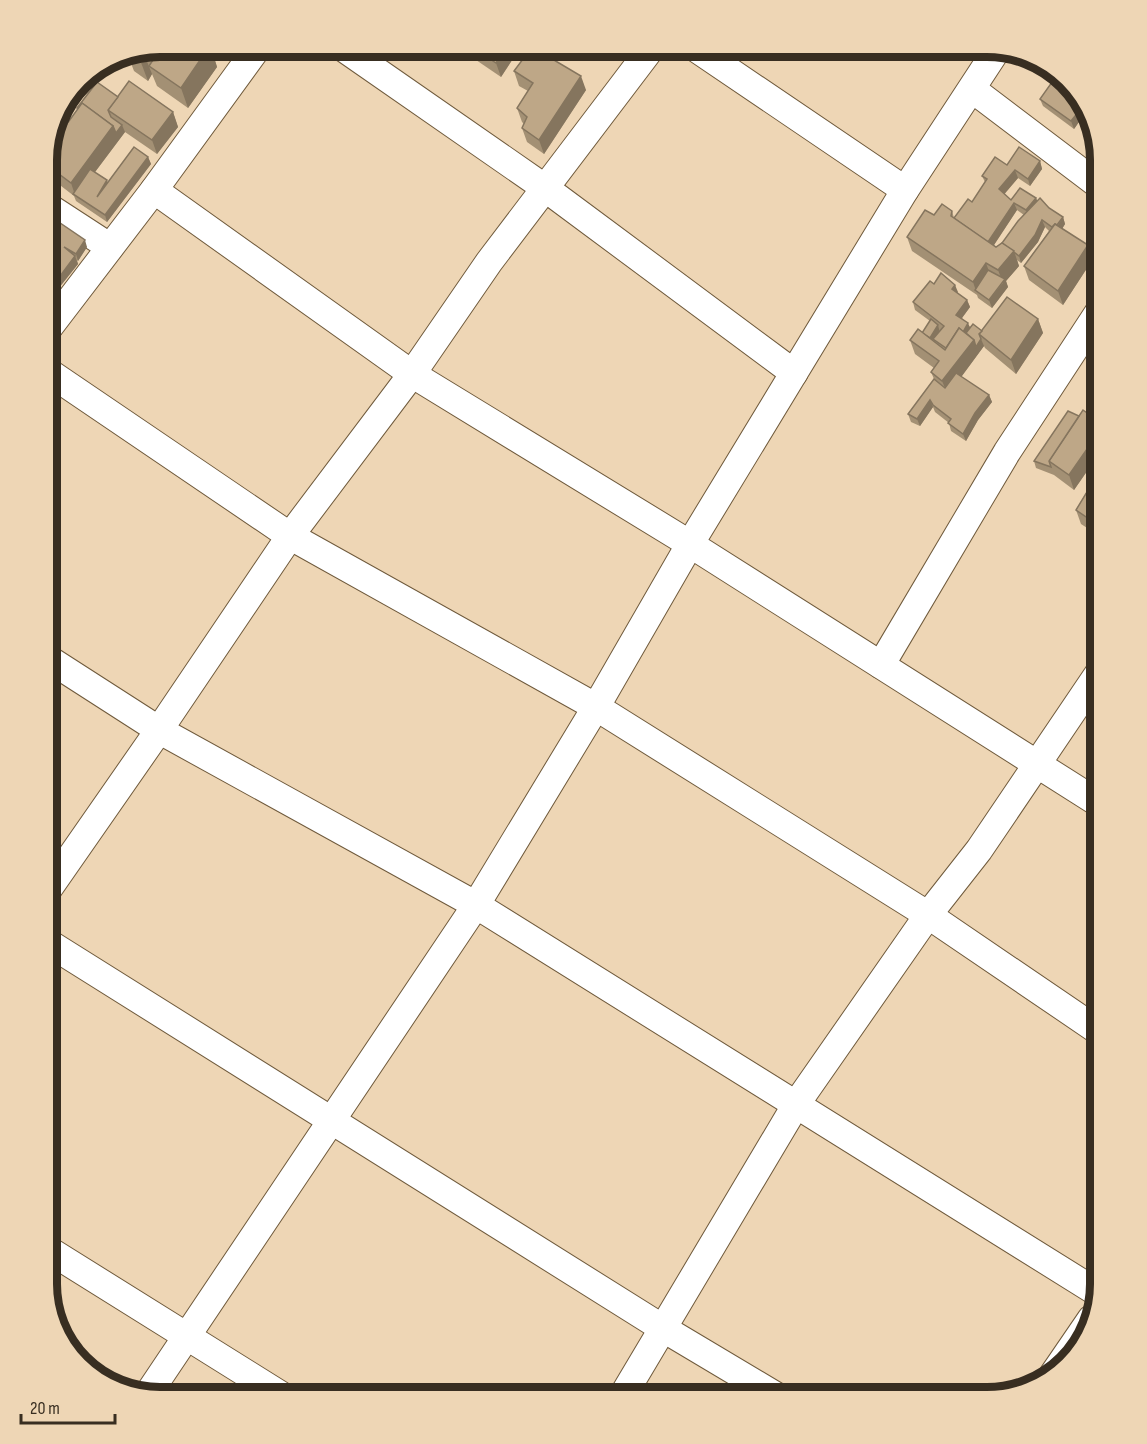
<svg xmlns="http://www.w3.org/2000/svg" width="1147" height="1444" font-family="'Sofia Sans Condensed',sans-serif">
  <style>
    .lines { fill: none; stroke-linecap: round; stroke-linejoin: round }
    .street-casing { stroke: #6f5a3c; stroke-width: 29 }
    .street { stroke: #fff; stroke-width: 27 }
    .wall { fill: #a39074; fill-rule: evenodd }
    .shaded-wall { fill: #85755e }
    .building { fill: #bea787; stroke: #85755e; stroke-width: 1.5 }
    .rim { fill: none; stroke: #382e21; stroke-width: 8 }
  </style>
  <rect width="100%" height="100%" fill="#eed6b5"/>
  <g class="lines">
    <g class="street-casing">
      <g id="street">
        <path d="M342,47L545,188L794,373"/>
        <path d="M694,47L905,190"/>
        <path d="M972,89L1100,186"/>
        <path d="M154,190L412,374L690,544L1100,804"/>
        <path d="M47,206L110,247"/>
        <path d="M47,330L154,190L258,47"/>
        <path d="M47,371L290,536L596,707L928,915L1100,1032"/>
        <path d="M47,658L159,730L476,905L1098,1293"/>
        <path d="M881,665L1007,452L1100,310"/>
        <path d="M47,891L159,730L290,536L412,374L489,262L652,47"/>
        <path d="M47,942L664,1329L778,1397"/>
        <path d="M47,1249L284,1397"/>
        <path d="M1052,1376L1091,1319"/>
        <path d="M148,1394L476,905L596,707L690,544L905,190L998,48"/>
        <path d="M622,1397L797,1103L928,915L979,850L1100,671"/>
      </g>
    </g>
    <use href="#street" class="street"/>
  </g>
  <g class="wall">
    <path d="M160,46L212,51L217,67L188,108L157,86L152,74L148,81L134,71L129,58Z"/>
    <path d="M216,47H234L228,55Z"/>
    <path d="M394,47H408L402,56Z"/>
    <path d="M457,47H517L518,51L501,77Z"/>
    <path d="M529,47H545L541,53L586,90L544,154L527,142L522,128L524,124L522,122L517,108L528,91L519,86L514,71L531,48Z"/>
    <path d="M1057,75L1082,97L1086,112L1074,129L1043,106L1040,99Z"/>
    <path d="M118,97L173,112L178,127L157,154L125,132L95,172L108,183L148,157L151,164L107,222L76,201L74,196L47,175V153L78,110L77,108Z"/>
    <path d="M1040,161L1042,169L1030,186L1018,178L1004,194L1011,200L1036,198L1037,201L1063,217L1065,224L1062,229L1088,245L1093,259L1063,305L1029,280L1024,266L1049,231L1045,227L1038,242L1021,263L1017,260L1019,266L1006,281L1008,287L992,308L978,298L977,295L912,251L907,237L934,215L952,211L954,218L972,202L985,182L982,176L1007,165ZM1017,210L1024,215L1002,243L996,247L994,245Z"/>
    <path d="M47,214L87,247L78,261L77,260L78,264L54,294L47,288Z"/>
    <path d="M934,284L955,285L957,293L967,300L970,307L962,318L970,327L982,331L1038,319L1043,333L1016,374L985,348L984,346L961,377L989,395L992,402L978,420L966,441L951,431L949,423L935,412L933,407L920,426L911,422L908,414L934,379L931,372L934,368L915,354L910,340L922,333L930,321L915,310L913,302Z"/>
    <path d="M1101,393V451L1074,490L1054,475L1036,468L1034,461L1079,416L1086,413Z"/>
    <path d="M1101,466V537L1081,524L1076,510L1090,486L1089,481Z"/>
  </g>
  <g class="shaded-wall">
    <path d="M201,47H215L212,51L217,67L188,108L181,88Z"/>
    <path d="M225,47H234L228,55Z"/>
    <path d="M399,47H408L402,56Z"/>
    <path d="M506,47H517L518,51L501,77L496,63Z"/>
    <path d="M539,47H545L541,53Z"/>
    <path d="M144,54L152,74L148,81L140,60Z"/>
    <path d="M581,76L586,90L544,154L539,140Z"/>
    <path d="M1084,105L1086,112L1074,129L1071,121Z"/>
    <path d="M173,112L178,127L157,154L152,140Z"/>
    <path d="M122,125L125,132L77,196L75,195L71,183L113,126Z"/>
    <path d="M148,157L151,164L107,222L105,215Z"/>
    <path d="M1040,161L1042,169L1030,186L1028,179Z"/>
    <path d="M1015,170L1018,178L1002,197L999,189Z"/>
    <path d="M107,180L109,187L97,197Z"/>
    <path d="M1036,198L1039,205L1028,218L1026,210Z"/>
    <path d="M1014,203L1017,210L990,251L987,244Z"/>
    <path d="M1063,217L1065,224L1057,237L1055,230Z"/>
    <path d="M1042,220L1045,227L1038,242L1021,263L1019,256Z"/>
    <path d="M85,240L87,247L78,261L76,254Z"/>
    <path d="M1088,245L1093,259L1063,305L1058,291Z"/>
    <path d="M1014,251L1019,266L1006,281L1008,287L992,308L989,300L1003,283L998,270Z"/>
    <path d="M75,256L78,264L54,294L52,287Z"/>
    <path d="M986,263L991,277L976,291L973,282Z"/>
    <path d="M955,285L958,292L955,296L952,289Z"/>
    <path d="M967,300L970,307L959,322L956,315Z"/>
    <path d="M1038,319L1043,333L1016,374L1011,360Z"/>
    <path d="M968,323L971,330L952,352Z"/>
    <path d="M938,325L940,333L933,339L927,342Z"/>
    <path d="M981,339L984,346L948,395L942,381L974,340Z"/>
    <path d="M989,395L992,402L978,420L966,441L963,434L975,413Z"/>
    <path d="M930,400L933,407L920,426L917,419Z"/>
    <path d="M1101,429V451L1074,490L1069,475Z"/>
  </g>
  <g class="building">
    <path d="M160,46L209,47L181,88L149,66L153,60L144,54L140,60L135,56Z"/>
    <path d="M472,47H506L496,63Z"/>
    <path d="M532,47L581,76L539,140L522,128L527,117L517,108L533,83L514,71Z"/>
    <path d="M1057,75L1082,97L1083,101L1066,93L1084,105L1071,121L1040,99Z"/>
    <path d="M129,81L173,112L152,140L108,110Z"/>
    <path d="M97,82L118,97L108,110L111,117L122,125L116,133L113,126L82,103L78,109L77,108Z"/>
    <path d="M82,103L113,126L71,183L47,165V153L48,150Z"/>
    <path d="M134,147L148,157L105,215L73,194L90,169L107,180L97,197Z"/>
    <path d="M1019,147L1040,161L1028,179L1015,170L999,189L1011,200L1020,188L1036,198L1026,210L1014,203L988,242L954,218L968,199L972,202L987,179L982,176L995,157L1007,165Z"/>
    <path d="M1040,198L1049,208L1063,217L1057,225L1055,224L1052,227L1042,220L1035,235L1019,256L1002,243L1018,221Z"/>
    <path d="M942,204L952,211L951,216L996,247L1002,243L1014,251L998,270L986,263L973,282L907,237L925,210L934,215Z"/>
    <path d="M47,214L85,240L76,254L64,247L75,256L52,287L47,283Z"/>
    <path d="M1055,224L1088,245L1058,291L1024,266Z"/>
    <path d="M988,270L1005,279L989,300L975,290Z"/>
    <path d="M941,273L955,285L952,289L967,300L956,315L968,323L963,332L959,328L946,348L933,339L944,326L913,302L930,281L934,284Z"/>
    <path d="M1007,297L1038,319L1011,360L979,334Z"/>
    <path d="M931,319L938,325L930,338L922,333Z"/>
    <path d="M973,324L982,331L979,334L981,339L976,347L974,340L966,333Z"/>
    <path d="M959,328L974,340L942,381L931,372L939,361L910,340L918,329L945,350Z"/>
    <path d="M956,373L989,395L975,413L963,434L948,423L951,419L933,405L930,400L917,419L908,414L934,379L945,388Z"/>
    <path d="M1101,393V422L1086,413Z"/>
    <path d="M1083,410L1101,423V429L1069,475L1049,461Z"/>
    <path d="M1068,411L1079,416L1049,461L1051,467L1034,461Z"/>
    <path d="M1101,466V487L1093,482L1092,483L1089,481Z"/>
    <path d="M1093,482L1101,487V527L1076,510Z"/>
  </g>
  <path d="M0 0H1147V1444H0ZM160 57H987A103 103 0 0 1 1090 160V1284A103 103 0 0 1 987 1387H160A103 103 0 0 1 57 1284V160A103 103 0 0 1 160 57Z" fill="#eed6b5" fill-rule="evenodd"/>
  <path class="rim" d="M160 57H987A103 103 0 0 1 1090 160V1284A103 103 0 0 1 987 1387H160A103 103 0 0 1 57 1284V160A103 103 0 0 1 160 57Z"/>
  <path d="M21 1414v9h94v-9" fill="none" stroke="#382e21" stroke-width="3"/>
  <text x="30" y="1414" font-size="18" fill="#382e21" stroke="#eed6b5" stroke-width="4.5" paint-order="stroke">20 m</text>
</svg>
